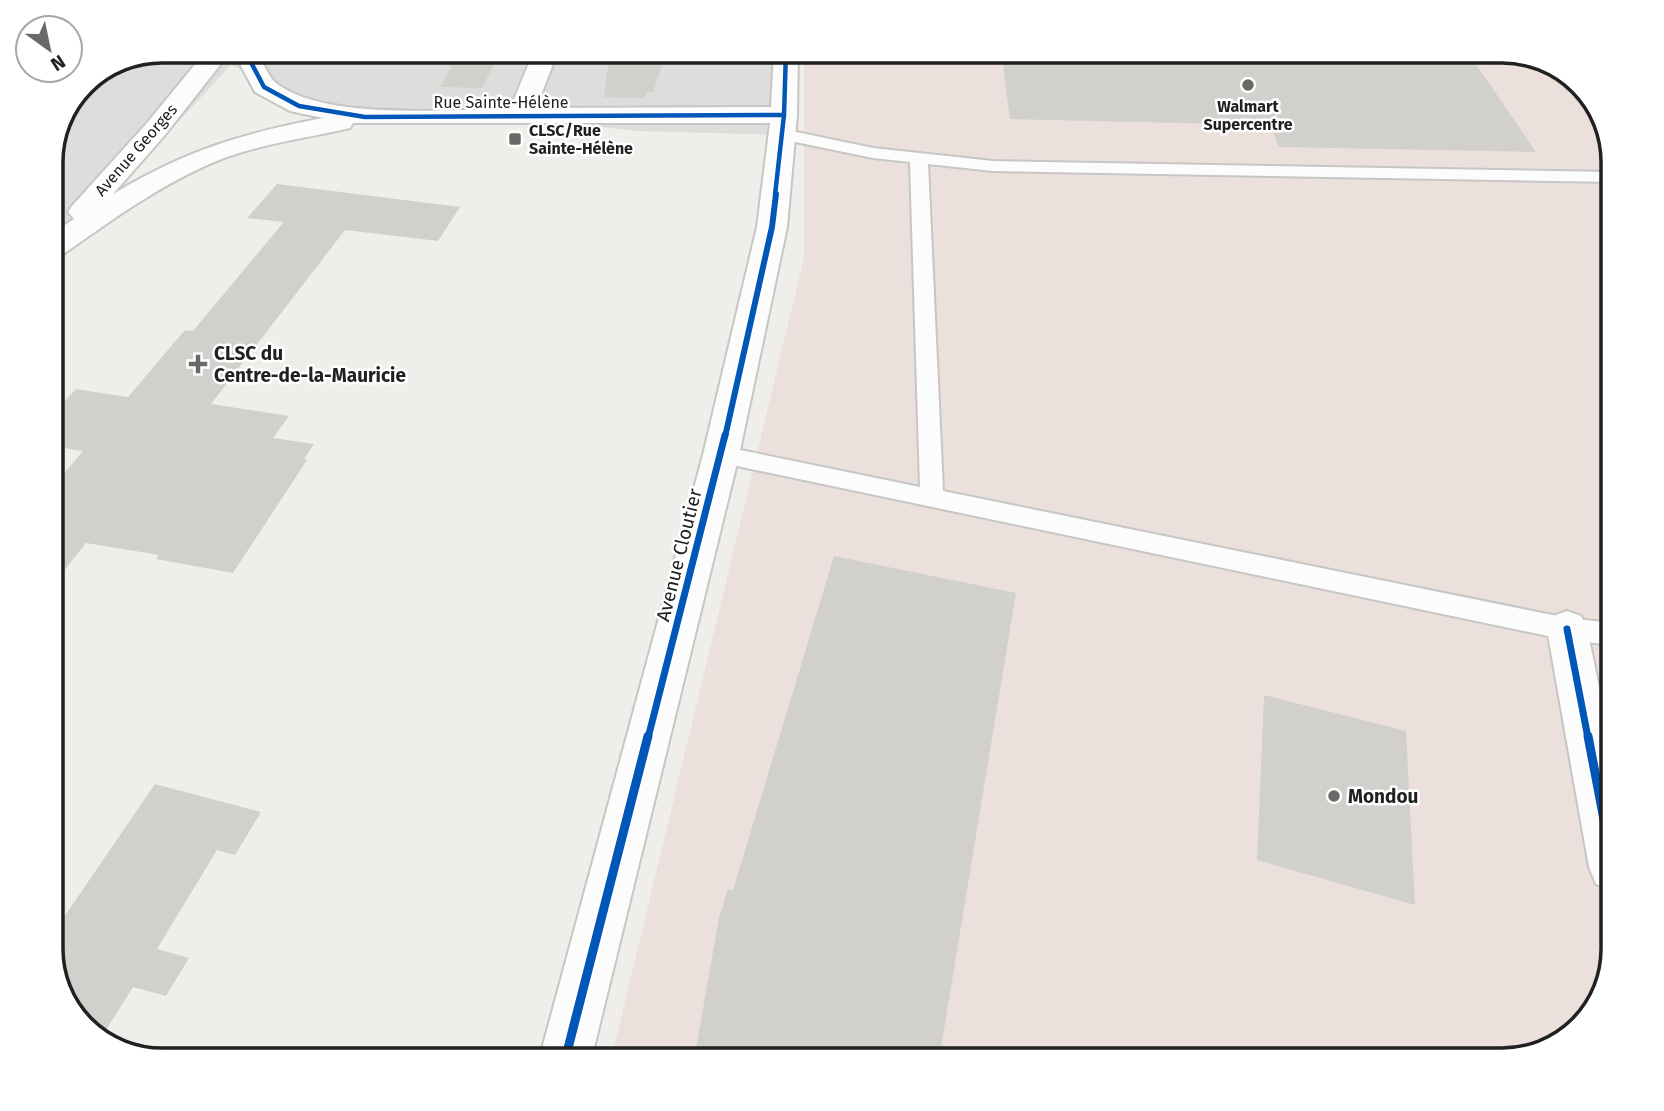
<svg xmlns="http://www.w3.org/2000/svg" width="1664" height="1111" font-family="'Fira Sans',sans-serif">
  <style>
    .residential { fill: #dedddb }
    .commercial { fill: #ece0dc }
    .building { fill: #d2d0cd }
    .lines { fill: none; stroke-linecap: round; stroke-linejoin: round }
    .service-casing { stroke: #c6c6c4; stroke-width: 4 }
    .minor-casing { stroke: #c6c6c4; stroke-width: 4 }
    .tertiary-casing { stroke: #c6c6c4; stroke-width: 4 }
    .service { fill: #fdfcfc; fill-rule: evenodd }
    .minor { fill: #fdfcfc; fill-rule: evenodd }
    .tertiary { fill: #fdfcfc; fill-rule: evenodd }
    .cycleway-far3-casing { stroke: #fff; stroke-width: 7 }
    .cycleway-far2-casing { stroke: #fff; stroke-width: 10 }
    .cycleway-far1-casing { stroke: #fff; stroke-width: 11 }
    .cycleway-casing { stroke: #fff; stroke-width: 13 }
    .cycleway-far3 { stroke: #0057b8; stroke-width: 4.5 }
    .cycleway-far2 { stroke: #0057b8; stroke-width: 6 }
    .cycleway-far1 { stroke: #0057b8; stroke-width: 7 }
    .cycleway { stroke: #0057b8; stroke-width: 9 }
    .poi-dot { fill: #696967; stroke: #fff; stroke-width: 2.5 }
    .labels { text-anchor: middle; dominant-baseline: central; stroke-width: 5; stroke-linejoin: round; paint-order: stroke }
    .far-street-label { font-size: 16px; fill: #212121; stroke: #fff }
    .far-poi-label { font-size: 16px; font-weight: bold; fill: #212121; stroke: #fff }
    .poi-label { font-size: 19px; font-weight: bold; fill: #212121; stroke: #fff; text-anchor: start }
    .street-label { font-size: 19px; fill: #212121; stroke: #fff }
    .rim { fill: none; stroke: #212121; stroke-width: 3.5 }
  </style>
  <rect width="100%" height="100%" fill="#efeeea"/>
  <path class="residential" d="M162,51H782L779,135L639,131L525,119L344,115L231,65L51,258V155L83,83Z"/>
  <path class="commercial" d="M804,51H1502L1564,70L1599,106L1613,161V950L1594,1011L1558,1046L1503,1060H611L804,258Z"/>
  <g class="building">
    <path d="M610,51H667L653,92H647L645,98L604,97Z"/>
    <path d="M1001,51H1467L1536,152L1279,147L1270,125L1010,119Z"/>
    <path d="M458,55L498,56L482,88L440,87Z"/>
    <path d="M277,184L460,207L438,241L345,230L211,404L289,416L273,438L314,444L304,459L307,460L233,573L156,559L159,555L86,543L51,587V489L83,451L51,446V400L64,402L76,389L128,397L185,330L193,331L284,222L247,218Z"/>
    <path d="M834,556L1016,593L939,1060H694L719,918L728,889L733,890Z"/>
    <path d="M1264,695L1406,731L1415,905L1257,860Z"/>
    <path d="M155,784L261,812L235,855L217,850L157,949L189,958L166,996L133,987L99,1041L65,1005L51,956V936Z"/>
  </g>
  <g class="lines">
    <g class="service-casing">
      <path id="service" d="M782,129L873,148L993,161L1613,172V182L993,171L928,164L943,491L1567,618L1613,623V645L1567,640L713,461L710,455L713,449L721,446L920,487L910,162L873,158L776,138L774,134L776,130Z"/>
    </g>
    <g class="minor-casing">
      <path id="minor" d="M206,51H231L165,135L113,194C187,150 240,134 323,118L290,111L255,92L233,51H257C262,60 268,77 276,83C325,121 449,109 510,109L534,51H558L536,108L771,107L774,51H798L797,115L787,227L739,455L591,1060H539L703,455L757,227L770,123H353L350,128C308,138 265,143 224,158C165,181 113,219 62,255L51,258V234L74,219L68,212L72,206L147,123Z"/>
    </g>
    <g class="tertiary-casing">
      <path id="tertiary" d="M1567,611L1581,616L1587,629L1613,754V891L1596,884L1589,867L1547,629L1553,616Z"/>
    </g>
    <use href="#service" class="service"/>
    <use href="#minor" class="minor"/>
    <use href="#tertiary" class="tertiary"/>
    <g class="cycleway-far3-casing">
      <g id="cycleway-far3">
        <path d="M245,51L264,87L299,106L365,117L784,115"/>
        <path d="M775,195L784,115L786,51"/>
      </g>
    </g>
    <g class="cycleway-far2-casing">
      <path id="cycleway-far2" d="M725,437L772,227L776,194"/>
    </g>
    <g class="cycleway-far1-casing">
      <g id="cycleway-far1">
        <path d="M1567,629L1588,738"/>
        <path d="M648,738L725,435"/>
      </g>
    </g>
    <g class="cycleway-casing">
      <g id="cycleway">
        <path d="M1588,736L1613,867"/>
        <path d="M565,1060L648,736"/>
      </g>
    </g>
    <use href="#cycleway-far3" class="cycleway-far3"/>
    <use href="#cycleway-far2" class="cycleway-far2"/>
    <use href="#cycleway-far1" class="cycleway-far1"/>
    <use href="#cycleway" class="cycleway"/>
  </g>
  <g class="poi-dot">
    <circle cx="1248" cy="85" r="7"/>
    <rect x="508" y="132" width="14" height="14" rx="3.5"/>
    <path d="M194.5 353.5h7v7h7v7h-7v7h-7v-7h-7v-7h7z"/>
    <circle cx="1334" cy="796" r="7"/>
  </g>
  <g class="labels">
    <g class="far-street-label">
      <text x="501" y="102">Rue Sainte-Hélène</text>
      <text transform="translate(136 150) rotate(-49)">Avenue Georges</text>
    </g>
    <g class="far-poi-label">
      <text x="1248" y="106">Walmart<tspan x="1248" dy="18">Supercentre</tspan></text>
      <text x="529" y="130" text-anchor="start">CLSC/Rue<tspan x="529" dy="18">Sainte-Hélène</tspan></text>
    </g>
    <g class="poi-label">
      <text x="214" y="353">CLSC du<tspan x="214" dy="22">Centre-de-la-Mauricie</tspan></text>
      <text x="1348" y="796">Mondou</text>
    </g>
    <g class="street-label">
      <text transform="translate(679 555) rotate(-76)">Avenue Cloutier</text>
    </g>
  </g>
  <path d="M0 0H1664V1111H0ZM162 63H1502A99 99 0 0 1 1601 162V949A99 99 0 0 1 1502 1048H162A99 99 0 0 1 63 949V162A99 99 0 0 1 162 63Z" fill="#fff" fill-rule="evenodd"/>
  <path class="rim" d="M162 63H1502A99 99 0 0 1 1601 162V949A99 99 0 0 1 1502 1048H162A99 99 0 0 1 63 949V162A99 99 0 0 1 162 63Z"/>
  <g transform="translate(49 49) rotate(147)"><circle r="33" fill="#ffffff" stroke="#a6a6a6" stroke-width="2"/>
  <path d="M0-5L12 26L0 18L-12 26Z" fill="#696967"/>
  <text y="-10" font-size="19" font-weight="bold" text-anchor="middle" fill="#212121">N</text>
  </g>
</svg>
